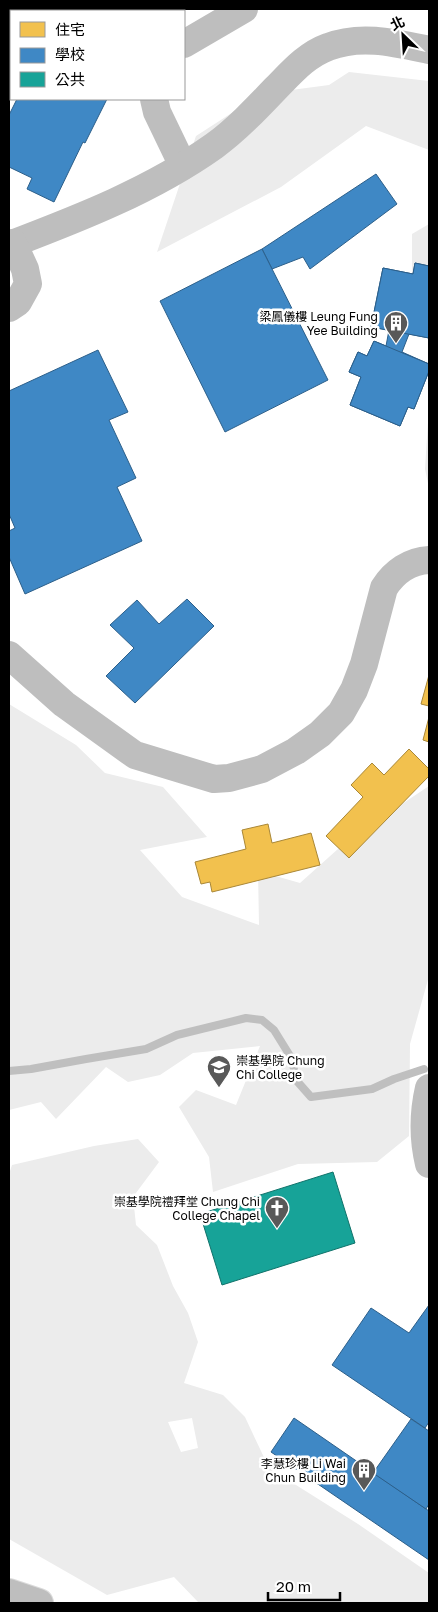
<svg xmlns="http://www.w3.org/2000/svg" width="438" height="1612" font-family="'Golos Text','Noto Sans TC',sans-serif">
  <style>
    .green { fill: #ececec; fill-rule: evenodd }
    .homes { fill: #f2c14e; stroke: #a98737 }
    .schools { fill: #3f88c5; stroke: #2c5f8a }
    .public { fill: #17a398; stroke: #10726a }
    .lines { fill: none; stroke-linecap: round; stroke-linejoin: round }
    .stream { stroke: #bfbfbf; stroke-width: 8 }
    .major-casing { stroke: #dbdbdb; stroke-width: 30 }
    .minor { stroke: #bebebe; stroke-width: 28 }
    .major { stroke: #bebebe; stroke-width: 28 }
    .labels { text-anchor: middle; dominant-baseline: central; stroke-width: 5; stroke-linejoin: round; paint-order: stroke }
    .poi-label { font-size: 12px; fill: #000; stroke: #fff; text-anchor: end }
  </style>
  <rect width="100%" height="100%" fill="#fff"/>
  <g class="green">
    <path d="M349,72L429,81V150L366,126L281,187L157,252L196,136L261,94L329,85Z"/>
    <path d="M429,224V287L412,275V234Z"/>
    <path d="M429,406V488L425,469Z"/>
    <path d="M9,704L76,745L105,773L163,787L207,837L140,850L182,897L259,925L258,871L300,883L348,840L429,786V976L410,1044L409,1136L377,1162L298,1164L213,1192L209,1157L179,1107L196,1090L236,1105L260,1046L193,1053L160,1075L128,1082L106,1067L56,1119L41,1102L9,1110Z"/>
    <path d="M138,1139L159,1162L133,1197L136,1225L157,1245L173,1286L188,1313L198,1342L184,1383L223,1395L245,1417L269,1468L358,1524L429,1573V1603H199L174,1577L107,1595L9,1539V1174L12,1165L94,1146ZM192,1418L198,1448L181,1452L168,1422Z"/>
  </g>
  <g class="homes">
    <path d="M429,675V706L421,704Z"/>
    <path d="M429,717V742L423,740Z"/>
    <path d="M409,749L429,769V776L349,858L326,836L363,797L351,785L372,763L384,775Z"/>
    <path d="M268,824L272,843L311,833L320,865L212,892L210,882L201,884L195,862L246,849L242,830Z"/>
  </g>
  <g class="schools">
    <path d="M61,9H174L168,11H60Z"/>
    <path d="M17,99H107L85,143L83,142L54,202L27,189L32,178L9,167V115Z"/>
    <path d="M376,174L397,204L310,269L303,257L272,269L262,249Z"/>
    <path d="M262,249L328,380L225,432L160,301Z"/>
    <path d="M415,263L429,266V338L409,334L402,352L429,364V371L414,409L408,407L400,426L350,405L361,377L349,372L358,352L367,356L374,341L386,346L389,330L371,327L383,268L413,274Z"/>
    <path d="M415,263L429,266V338L371,327L383,268L413,274Z"/>
    <path d="M374,341L429,364V371L414,409L408,407L400,426L350,405L361,377L349,372L358,352L367,356Z"/>
    <path d="M98,350L128,412L109,420L136,478L117,487L142,541L25,594L9,557V531L15,528L9,514V391Z"/>
    <path d="M187,599L214,626L135,703L106,676L134,648L110,625L137,600L159,624Z"/>
    <path d="M429,1305V1422L425,1428L332,1365L371,1308L409,1333Z"/>
    <path d="M294,1418L429,1511V1560L271,1452Z"/>
    <path d="M411,1419L429,1431V1504L426,1509L373,1473Z"/>
  </g>
  <path class="public" d="M333,1172L355,1243L222,1285L200,1214Z"/>
  <g class="lines">
    <path class="stream" d="M9,1071L31,1069L86,1059L146,1049L177,1035L246,1018L262,1020L274,1030L292,1059L296,1080L311,1097L372,1089L394,1079L424,1069"/>
    <g class="major-casing">
      <path id="major" d="M9,1593L39,1603"/>
    </g>
    <g class="minor">
      <path d="M184,44L244,9"/>
      <path d="M154,99L157,112L183,166"/>
      <path d="M9,245C80,218 152,190 214,146C236,130 256,109 275,89C291,73 306,55 328,47C361,34 396,43 429,50"/>
      <path d="M9,308L18,302L28,284L25,269L13,243"/>
      <path d="M9,655L64,704L135,755L214,779L229,778L262,769L296,751L320,734L341,713L354,690L364,664L384,588C394,572 410,561 429,560"/>
      <path d="M429,1088C423,1114 423,1139 429,1164"/>
    </g>
    <use href="#major" class="major"/>
  </g>
  <defs>
    <g id="building-pin" transform="scale(1.25)"><path d="M0 17L-7.5 6A9.5 9.5 0 1 1 7.5 6Z" fill="#595959" stroke="#fff"/><path d="M-4-6H4V6H1V3H-1V6H-4ZM-2.5-4.3h1.7v1.8h-1.7ZM.8-4.3h1.7v1.8H.8ZM-2.5-1h1.7V.8h-1.7ZM.8-1h1.7V.8H.8Z" fill="#fff"/></g>
    <g id="university-pin" transform="scale(1.25)"><path d="M0 17L-7.5 6A9.5 9.5 0 1 1 7.5 6Z" fill="#595959" stroke="#fff"/><path d="M0-5L7-2L0 1L-7-2ZM-4 1L0 2.5L4 1V4Q0 6-4 4Z" fill="#fff"/></g>
    <g id="church-pin" transform="scale(1.25)"><path d="M0 17L-7.5 6A9.5 9.5 0 1 1 7.5 6Z" fill="#595959" stroke="#fff"/><path d="M-1.2-6h2.4v3.5h3.3v2.4h-3.3V6h-2.4V-.1h-3.3v-2.4h3.3Z" fill="#fff"/></g>
  </defs>
  <g fill-rule="evenodd">
    <use href="#building-pin" x="396" y="323"/>
    <use href="#university-pin" x="219" y="1067"/>
    <use href="#church-pin" x="277" y="1208"/>
    <use href="#building-pin" x="364" y="1470"/>
  </g>
  <g class="labels">
    <g class="poi-label">
      <text x="378" y="316">梁鳳儀樓 Leung Fung<tspan x="378" dy="14">Yee Building</tspan></text>
      <text x="236" y="1060" text-anchor="start">崇基學院 Chung<tspan x="236" dy="14">Chi College</tspan></text>
      <text x="260" y="1201">崇基學院禮拜堂 Chung Chi<tspan x="260" dy="14">College Chapel</tspan></text>
      <text x="346" y="1463">李慧珍樓 Li Wai<tspan x="346" dy="14">Chun Building</tspan></text>
    </g>
  </g>
  <rect width="438" height="1612" fill="none" stroke="#000000" stroke-width="20"/>
  <rect x="10" y="10" width="175" height="90" fill="#ffffff" stroke="#999999"/>
  <rect x="20" y="22" width="25" height="15" fill="#f2c14e" stroke="#999999"/>
  <text x="55" y="35" font-size="15" fill="#000000">住宅</text>
  <rect x="20" y="48" width="25" height="15" fill="#3f88c5" stroke="#999999"/>
  <text x="55" y="60" font-size="15" fill="#000000">學校</text>
  <rect x="20" y="72" width="25" height="15" fill="#17a398" stroke="#999999"/>
  <text x="55" y="85" font-size="15" fill="#000000">公共</text>
  <g transform="translate(403 35) rotate(335)" stroke="#ffffff" stroke-width="4" paint-order="stroke">
  <path d="M0-4L9 19L0 12L-9 19Z" fill="#000000"/>
  <text y="-8" font-size="14" font-weight="bold" text-anchor="middle" fill="#000000">北</text>
  </g>
  <path d="M268 1592v8h72v-8" fill="none" stroke="#000000" stroke-width="2.5"/>
  <text x="276" y="1592" font-size="15" fill="#000000" stroke="#ffffff" stroke-width="4" paint-order="stroke">20 m</text>
</svg>
